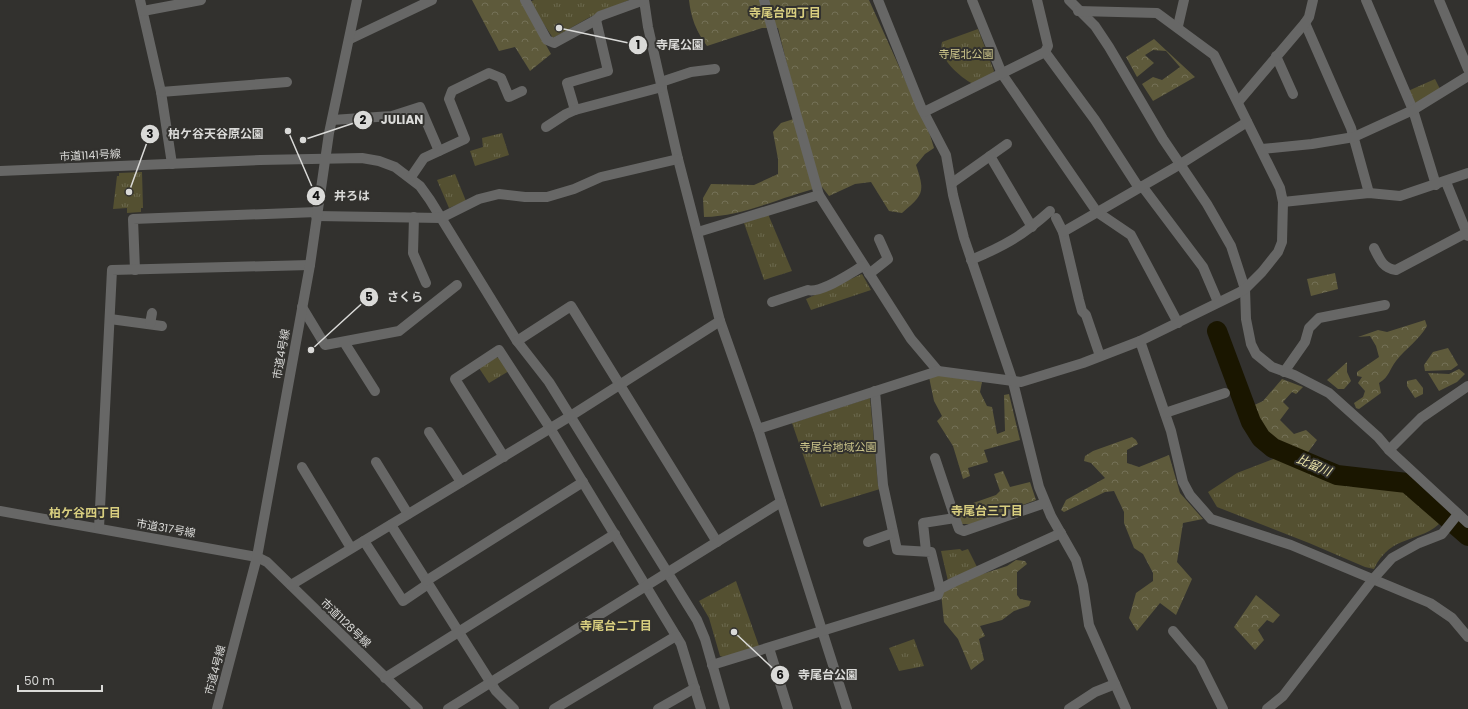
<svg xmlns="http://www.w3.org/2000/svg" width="1468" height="709" font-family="Poppins,'Noto Sans JP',sans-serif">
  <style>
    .grass { fill: url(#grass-tufts) }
    .forest { fill: url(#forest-crowns) }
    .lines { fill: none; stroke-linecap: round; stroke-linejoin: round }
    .river { stroke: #1a1600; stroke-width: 20 }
    .minor { stroke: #676766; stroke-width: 10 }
    .labels { text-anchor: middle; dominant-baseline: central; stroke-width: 4; stroke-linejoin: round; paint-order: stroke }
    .park-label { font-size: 11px; fill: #cdc68b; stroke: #32312e }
    .street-label { font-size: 11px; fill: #dadad8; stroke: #32312e }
    .neighbourhood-label { font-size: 12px; font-weight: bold; fill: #d8ce7f; stroke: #32312e }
    .water-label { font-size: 12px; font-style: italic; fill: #ece5a9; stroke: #32312e }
    .leader { fill: none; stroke: #dadad8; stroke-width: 1.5 }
    .callout-dot { fill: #dadad8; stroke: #32312e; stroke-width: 1.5 }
    .mark-label { font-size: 12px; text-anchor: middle; font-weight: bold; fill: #111 }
    .callout-label { font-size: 12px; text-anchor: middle; font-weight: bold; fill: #dadad8; stroke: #32312e; stroke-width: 4; stroke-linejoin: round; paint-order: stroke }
  </style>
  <defs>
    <pattern id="grass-tufts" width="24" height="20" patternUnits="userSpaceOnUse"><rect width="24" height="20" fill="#545031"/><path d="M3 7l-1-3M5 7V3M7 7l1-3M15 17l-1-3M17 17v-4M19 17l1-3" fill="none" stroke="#6c694e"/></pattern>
    <pattern id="forest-crowns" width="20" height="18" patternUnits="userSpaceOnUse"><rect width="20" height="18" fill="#5e5a3b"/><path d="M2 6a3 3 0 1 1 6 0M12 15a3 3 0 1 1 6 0" fill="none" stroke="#747157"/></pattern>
  </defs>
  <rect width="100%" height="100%" fill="#32312e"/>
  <g class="grass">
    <path d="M534,0H629L590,17L553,38L529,2Z"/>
    <path d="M978,29L994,71L993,73L973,84C960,77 938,59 942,42Z"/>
    <path d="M1435,79L1441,91L1416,105L1408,91Z"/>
    <path d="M502,133L509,155L475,166L470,151L483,147L482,138Z"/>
    <path d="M142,172L143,208H141V212L127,213V208L113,209L117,176H119V173Z"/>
    <path d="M455,174L466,201L449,208L437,180Z"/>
    <path d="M768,214L792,271L764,280L744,223Z"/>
    <path d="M862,274L871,290L811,310L806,299Z"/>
    <path d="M495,357L500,358L509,371L489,383L479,368Z"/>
    <path d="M870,398L878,485L880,489L821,507L792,423Z"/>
    <path d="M1276,458L1302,462L1336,477L1406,487L1442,521C1421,544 1391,533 1374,569L1365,567L1309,543L1217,507L1208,492L1237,473Z"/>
    <path d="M960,549L962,551L968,549L978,569L948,581L941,551Z"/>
    <path d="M736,581L759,646L725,658L720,656L709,618L699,601Z"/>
    <path d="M914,639L924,666L899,671L889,648Z"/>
  </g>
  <g class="forest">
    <path d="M472,0H521L551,54L530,71L515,47L499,51Z"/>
    <path d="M689,0H869L930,135L934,148L925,154L916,165C925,192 924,194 902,213L889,211L871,182L855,184L829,196L822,187C782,196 746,216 704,217L703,198L711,184L754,185L778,174V159L773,132L781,123L800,117L778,28H762L707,46C696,31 691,18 689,0Z"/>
    <path d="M1154,39L1195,77L1153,101L1142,84L1153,77L1162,80L1180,67L1166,51L1153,50L1145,55L1154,63L1137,77L1126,57Z"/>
    <path d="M1335,273L1338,289L1311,296L1307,279Z"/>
    <path d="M1425,320L1427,326C1419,340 1406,348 1396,361C1389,370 1390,376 1379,383L1381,393L1359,409L1356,408L1354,403L1363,397L1365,391L1358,383L1362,377L1357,376V372L1379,357L1376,346L1370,336L1358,337L1378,330L1387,332Z"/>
    <path d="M1448,348L1458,365L1451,370L1425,371L1424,365L1433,352Z"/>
    <path d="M1347,362V372L1351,381L1344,389H1338L1327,380Z"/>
    <path d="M1459,369L1465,374L1457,382L1439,391L1428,373L1449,374Z"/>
    <path d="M939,375L982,382L980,392L987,406L992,407L997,434L1005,431L1004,395L1009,394L1020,440L984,450L988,462L968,468L970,476L963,479L953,446L937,421L942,416L934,401L929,377Z"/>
    <path d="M1282,379L1303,387L1296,394L1292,392L1283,402L1289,408L1280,420L1294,434L1306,430L1317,440L1306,455C1272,446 1261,443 1248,408L1263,401Z"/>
    <path d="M1416,379L1423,388V394L1415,398L1407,386V381Z"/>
    <path d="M1132,437L1136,440L1138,444L1127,450V463L1139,467L1169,455L1180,493L1203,519L1183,523L1177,562L1192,579L1176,615L1160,603L1137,631L1129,618L1136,593L1153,581V573L1143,554L1134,548L1124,523V512L1114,491L1105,492L1064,512L1061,510L1066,500L1105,478L1091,463L1084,461L1085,456L1093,451Z"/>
    <path d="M1003,471L1010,487L1030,482L1036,500L972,524H960L956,509L996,495L1000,491L994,474Z"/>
    <path d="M1016,560L1025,561L1027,564L1017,572V595L1020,599L1031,601L1029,606L1014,611L1002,620L980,626L985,636L979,639L984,660L971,670L958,639L944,622L941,593L961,581L1007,566Z"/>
    <path d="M1256,595L1280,615L1273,623L1267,620L1258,630L1264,640L1255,650L1234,627Z"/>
  </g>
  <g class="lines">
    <path class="river" d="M1217,331L1251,422L1261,438L1273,448L1337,475L1407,483L1468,536"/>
    <g class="minor">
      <path d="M140,0L161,92L172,164"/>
      <path d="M525,0L547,40L554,43L596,20"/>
      <path d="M644,0L648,27L678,159L720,321L758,429L847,709"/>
      <path d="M644,0L600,16L596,20L608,71L567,83L575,110L662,87"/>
      <path d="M764,0L819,195L911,339L938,371"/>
      <path d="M878,0L921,107L946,155L953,195L964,238L1013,382L1039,487L1051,516L1076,560L1083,585L1089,625L1126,709"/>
      <path d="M972,0L1002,74L1097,212L1131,235L1178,323"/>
      <path d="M1069,0L1095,26L1109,47L1163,139L1207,204L1231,246L1245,289L1246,319L1251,344L1256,354L1272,367L1294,375L1329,393L1378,437L1389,450L1468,523"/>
      <path d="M1366,0L1413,110L1436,185"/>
      <path d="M1439,0L1468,69"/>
      <path d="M143,11L201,0"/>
      <path d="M1305,23L1351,128L1369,193"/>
      <path d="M1178,26L1184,0"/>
      <path d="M350,39L432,0"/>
      <path d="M1045,52L1095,120L1139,188"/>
      <path d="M1276,56L1293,94"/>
      <path d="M661,82L691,72L715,69"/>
      <path d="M161,92L287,82"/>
      <path d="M1238,102L1305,23L1309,17L1313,0"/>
      <path d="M924,112L1045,52L1048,46L1037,0"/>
      <path d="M332,120L392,116L420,107L439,151"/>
      <path d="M546,127L566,114L575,110"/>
      <path d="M1262,149L1312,144L1354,137L1413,110L1468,76"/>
      <path d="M990,156L1032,227"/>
      <path d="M0,171L260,160L362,158L379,161L395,167L420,186L430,200L517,341L549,382L697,620L705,639L725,709"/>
      <path d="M411,177L424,158L465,139L449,99L452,91L489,73L501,78L509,97L522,91"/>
      <path d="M1446,182L1468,236"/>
      <path d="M952,183L1007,144"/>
      <path d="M1142,186L1203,267L1218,302"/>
      <path d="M1283,202L1369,193L1400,196L1468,173"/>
      <path d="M316,216L441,218L479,199L499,194L525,197H547L574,189L601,177L678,159"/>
      <path d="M414,217L413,253L426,283"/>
      <path d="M1056,218L1063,232L1079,300L1082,311L1086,315L1100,356"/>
      <path d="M698,232L819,195"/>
      <path d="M1063,232L1179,165L1247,122"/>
      <path d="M1374,248C1380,260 1383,268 1396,270L1466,233"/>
      <path d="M971,260C1006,245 1022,236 1050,211"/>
      <path d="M135,270L133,219L317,212"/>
      <path d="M869,274L888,259L879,239"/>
      <path d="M772,302L808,290C821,294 850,273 863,266"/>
      <path d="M302,307L325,345L399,331L457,285"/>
      <path d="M110,319L162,326"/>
      <path d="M150,324L152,313"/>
      <path d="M517,341L571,306L717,542"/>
      <path d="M1140,341L1171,431L1183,482L1190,495L1211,519L1291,545L1430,603L1452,618L1468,637"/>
      <path d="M344,342L375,391"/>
      <path d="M1284,372L1305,342L1309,328L1319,318L1385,305"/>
      <path d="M875,391L883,485L897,550L931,552L940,589"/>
      <path d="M1165,413L1225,393"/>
      <path d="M758,429L938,371L1021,382L1083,363L1140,341L1238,293L1245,289L1262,272L1278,252L1282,242L1283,202L1280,188L1214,55L1157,13L1078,11"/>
      <path d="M429,432L461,482"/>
      <path d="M1389,450L1421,418L1468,386"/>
      <path d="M504,457L455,379L499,350L550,428L681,644L701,709"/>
      <path d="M935,458L955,518"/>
      <path d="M376,462L408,514"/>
      <path d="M302,467L351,548"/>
      <path d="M0,511L257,557L267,562L418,709"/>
      <path d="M391,525L496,691L514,709"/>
      <path d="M99,528L112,270L310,265"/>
      <path d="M364,541L403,601L428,584"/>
      <path d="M868,542L893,533"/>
      <path d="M926,551L923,523L955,518L959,529L964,531L1045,503"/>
      <path d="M426,581L583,482"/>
      <path d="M291,585L569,417L720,321"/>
      <path d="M1173,631L1200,663L1223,709"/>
      <path d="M769,648L788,709"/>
      <path d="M712,665L938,595L940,589L954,582L1061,533"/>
      <path d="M385,678L615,534"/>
      <path d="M217,709L257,557L310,265L329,133L357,0"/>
      <path d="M448,709L781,502"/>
      <path d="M554,709L676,636"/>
      <path d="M658,709L695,688"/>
      <path d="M1069,709L1095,692L1115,684"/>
      <path d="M1267,709L1283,696L1374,578L1392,558L1419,543L1442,534L1458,514"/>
    </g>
  </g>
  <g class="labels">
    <g class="park-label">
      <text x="966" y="54">寺尾北公園</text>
      <text x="838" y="447">寺尾台地域公園</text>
    </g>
    <g class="street-label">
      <text transform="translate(90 155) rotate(-3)">市道1141号線</text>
      <text transform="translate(281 354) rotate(-80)">市道4号線</text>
      <text transform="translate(166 528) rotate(10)">市道317号線</text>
      <text transform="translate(346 623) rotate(44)">市道1128号線</text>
      <text transform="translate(215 670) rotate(-75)">市道4号線</text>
    </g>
    <g class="neighbourhood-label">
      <text x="785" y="12">寺尾台四丁目</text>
      <text x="987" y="510">寺尾台三丁目</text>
      <text x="85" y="512">柏ケ谷四丁目</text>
      <text x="616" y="625">寺尾台二丁目</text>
    </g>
    <g class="water-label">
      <text transform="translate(1314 465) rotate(23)">比留川</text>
    </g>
  </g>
  <path class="leader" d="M559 28L638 45M303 140L363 120M129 192L150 134M288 131L316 196M311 350L369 297M734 632L780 675"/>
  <g class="callout-dot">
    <circle cx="559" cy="28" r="4"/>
    <circle cx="303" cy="140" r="4"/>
    <circle cx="129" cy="192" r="4"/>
    <circle cx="288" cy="131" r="4"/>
    <circle cx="311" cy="350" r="4"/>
    <circle cx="734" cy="632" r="4"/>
    <circle cx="638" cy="45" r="10"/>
    <circle cx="363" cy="120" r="10"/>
    <circle cx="150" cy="134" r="10"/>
    <circle cx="316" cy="196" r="10"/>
    <circle cx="369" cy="297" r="10"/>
    <circle cx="780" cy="675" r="10"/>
  </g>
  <g class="mark-label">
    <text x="638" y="49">1</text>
    <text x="363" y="124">2</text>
    <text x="150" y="138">3</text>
    <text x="316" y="200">4</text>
    <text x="369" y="301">5</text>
    <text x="780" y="679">6</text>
  </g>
  <g class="callout-label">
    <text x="680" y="49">寺尾公園</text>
    <text x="402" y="124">JULIAN</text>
    <text x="216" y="138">柏ケ谷天谷原公園</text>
    <text x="352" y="200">井ろは</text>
    <text x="405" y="301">さくら</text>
    <text x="828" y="679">寺尾台公園</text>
  </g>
  <path d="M18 685v6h84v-6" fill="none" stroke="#dadad8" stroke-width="2"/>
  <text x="24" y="685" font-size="12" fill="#dadad8" stroke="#32312e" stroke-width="3" paint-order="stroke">50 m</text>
</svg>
